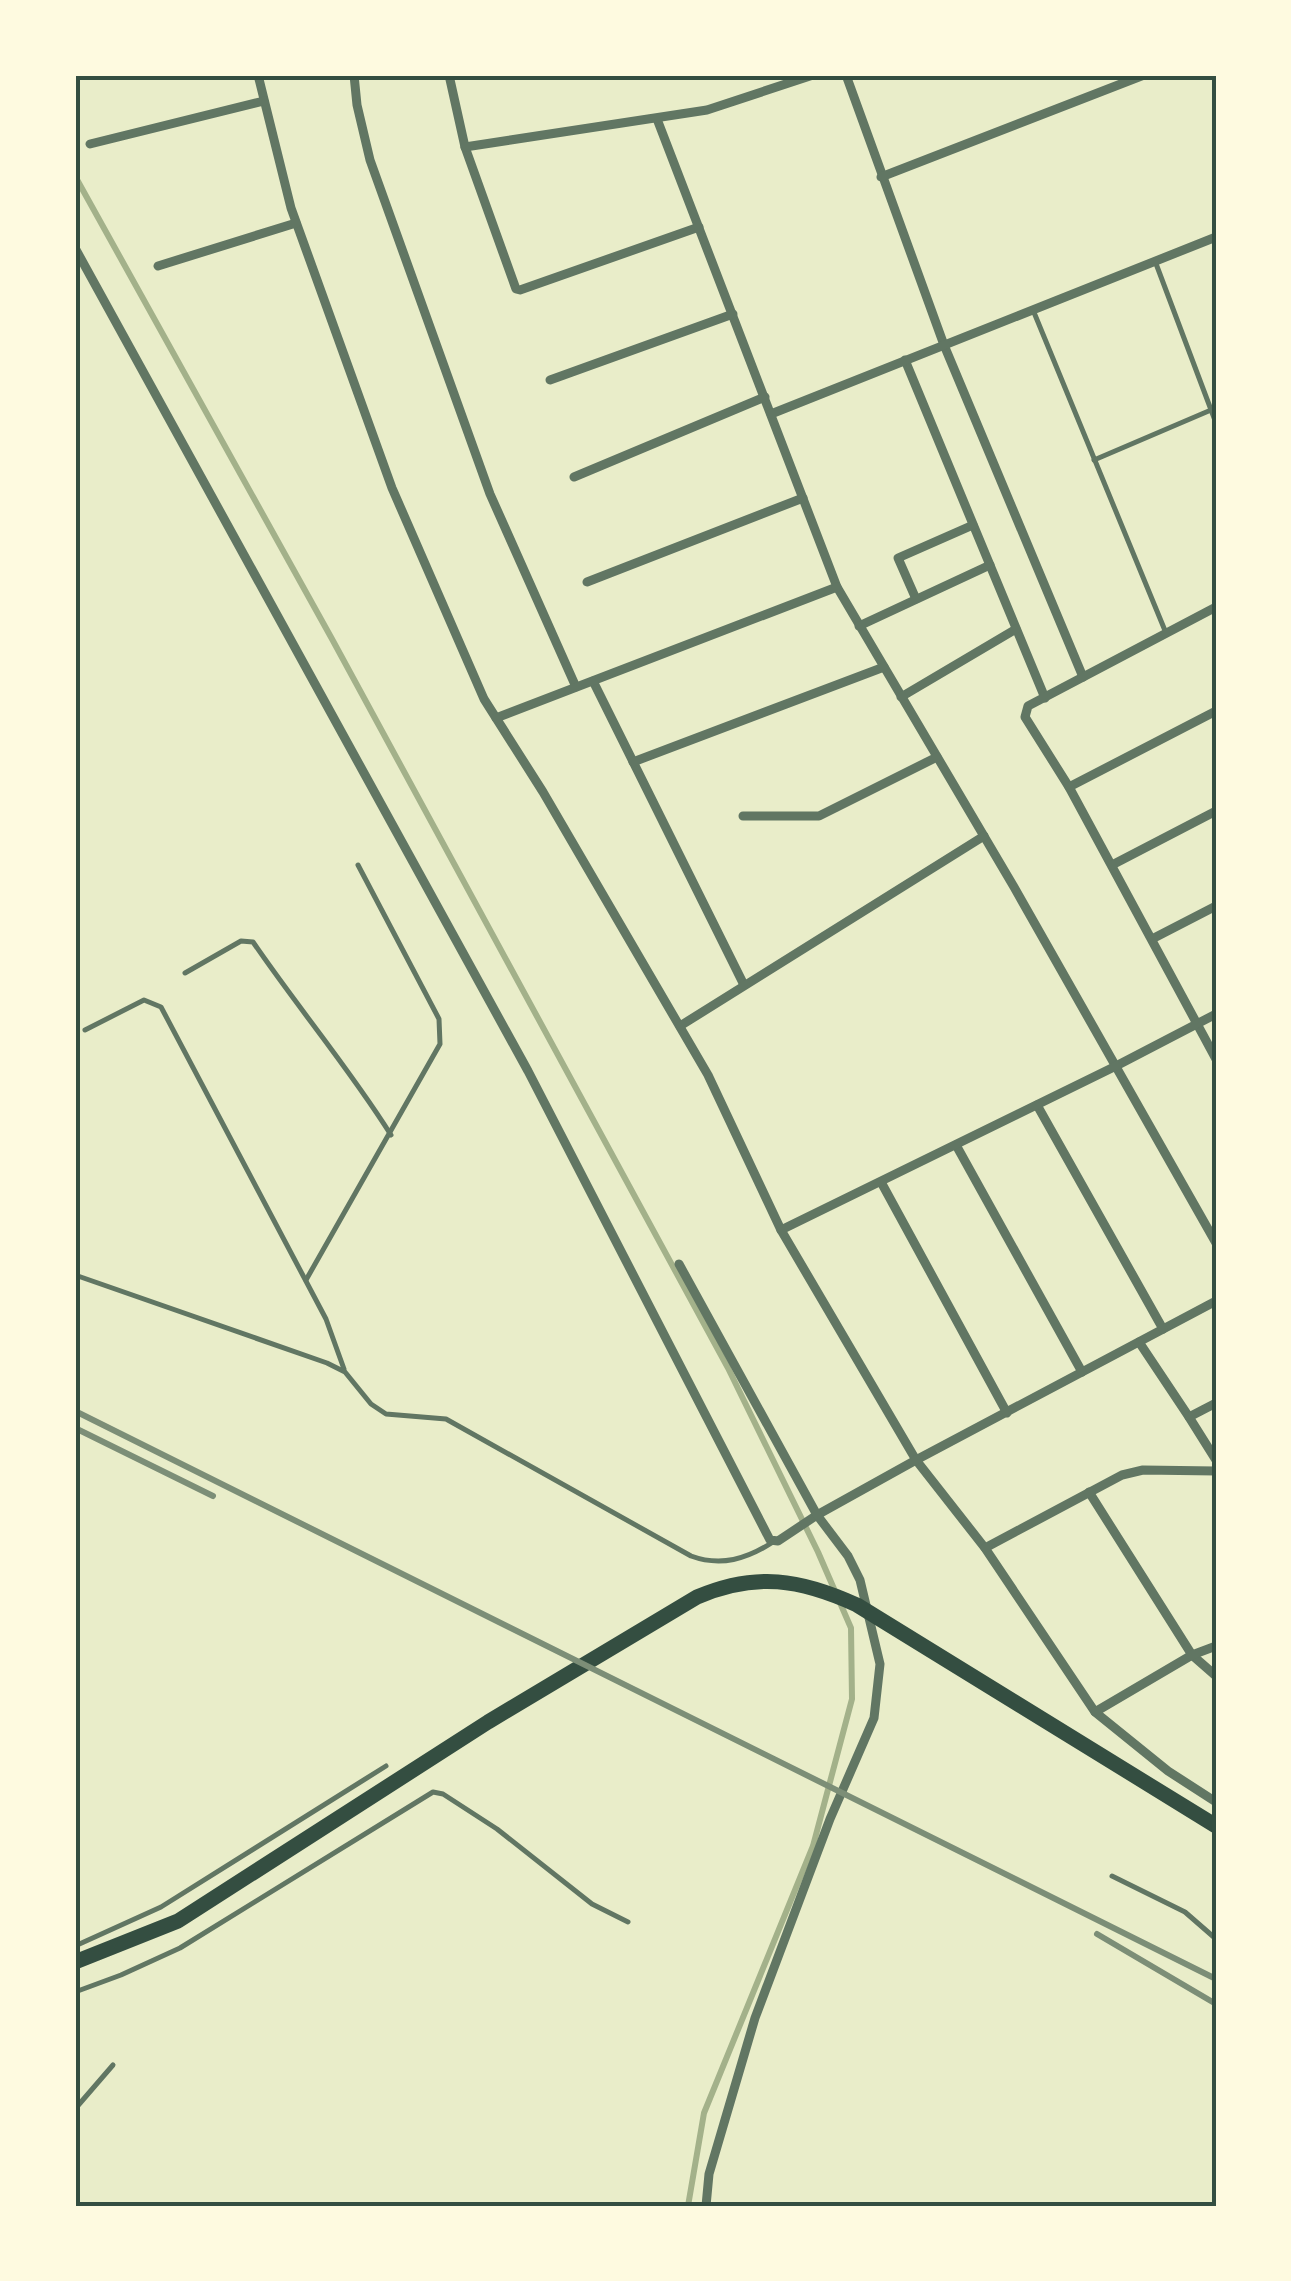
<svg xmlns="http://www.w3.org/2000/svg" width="1291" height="2281" font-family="'Roboto Condensed',sans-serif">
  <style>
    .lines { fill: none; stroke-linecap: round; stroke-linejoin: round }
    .stream { stroke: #a3b18a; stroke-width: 6 }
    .service { stroke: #617663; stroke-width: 5 }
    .minor { stroke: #617663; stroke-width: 9 }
    .primary { stroke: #344e41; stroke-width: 15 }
    .rail { stroke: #7c8e77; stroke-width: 6 }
    .neatline { fill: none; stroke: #344e41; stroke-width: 4 }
  </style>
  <rect width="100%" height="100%" fill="#e9edc9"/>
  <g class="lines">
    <path class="stream" d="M75,176L332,639L728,1368L818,1552L851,1628L852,1699L813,1846L704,2113L688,2206"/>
    <g class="service">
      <path d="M1155,261L1216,423"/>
      <path d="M1033,310L1166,633"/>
      <path d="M1094,460L1211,410"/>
      <path d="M185,973L241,941L253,942C298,1008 349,1068 391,1135"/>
      <path d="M85,1030L144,1000L161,1007L326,1319L344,1369"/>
      <path d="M75,1275L327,1363L345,1372L371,1404L386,1414L446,1419L691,1556C721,1567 747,1559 773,1542"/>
      <path d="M306,1280L440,1044L439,1019L358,865"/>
      <path d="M1112,1876L1185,1912L1216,1939"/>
      <path d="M75,1946L161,1907L386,1766"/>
      <path d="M75,1992L121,1975L180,1948L433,1792L443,1794L497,1829L592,1904L628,1922"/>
      <path d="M75,2109L113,2065"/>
    </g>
    <g class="minor">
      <path d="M258,75L291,208L392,488L484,699L543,792L708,1075L781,1230L916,1460L985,1548L1095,1712L1168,1771L1216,1802"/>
      <path d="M354,75L357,105L370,160L490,494L576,687"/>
      <path d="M449,75L465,147L516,289L520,290L699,227"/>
      <path d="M846,75L944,345L1083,677"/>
      <path d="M657,119L837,587L1014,887L1216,1243"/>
      <path d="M90,144L264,101"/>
      <path d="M465,147L707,110L813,75"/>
      <path d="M881,177L1144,75"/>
      <path d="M75,248L528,1071L770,1540L778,1541L817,1515L916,1460L1216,1301"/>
      <path d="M158,266L296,223"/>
      <path d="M905,360L1045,698"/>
      <path d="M550,380L733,314"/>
      <path d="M771,414L1216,237"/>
      <path d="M574,477L765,397"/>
      <path d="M587,582L803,498"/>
      <path d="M916,599L898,558L973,525"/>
      <path d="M1216,607L1028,706L1025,717L1069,787L1216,1059"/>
      <path d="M859,626L990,565"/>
      <path d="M593,681L744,985"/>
      <path d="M901,697L1016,629"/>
      <path d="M496,718L837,587"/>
      <path d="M633,762L884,667"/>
      <path d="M1069,787L1216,711"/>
      <path d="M743,816H819L937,757"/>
      <path d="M1112,865L1216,811"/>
      <path d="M1152,939L1216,906"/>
      <path d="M680,1026L984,836"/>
      <path d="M1037,1105L1163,1329"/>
      <path d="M956,1145L1082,1372"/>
      <path d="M881,1182L1007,1413"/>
      <path d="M781,1230L1116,1066L1216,1014"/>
      <path d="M679,1264L817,1515L848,1556L860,1580L880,1664L874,1718L830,1819L755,2018L709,2174L706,2206"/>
      <path d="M1139,1342L1189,1417"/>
      <path d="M1216,1403L1189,1417L1216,1460"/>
      <path d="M1089,1492L1192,1655L1216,1676"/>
      <path d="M985,1548L1122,1475L1143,1470L1216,1471"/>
      <path d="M1095,1712L1192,1655L1216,1646"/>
    </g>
    <path class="primary" d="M75,1962L178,1921L488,1722L697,1597C756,1572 800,1579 857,1605L1216,1826"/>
    <g class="rail">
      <path d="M75,1411L1216,1979"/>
      <path d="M75,1428L213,1496"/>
      <path d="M1097,1934L1216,2004"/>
    </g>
  </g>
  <rect width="1291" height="2281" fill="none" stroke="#fefae0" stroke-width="155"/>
  <rect x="78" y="78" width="1136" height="2126" class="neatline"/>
</svg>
